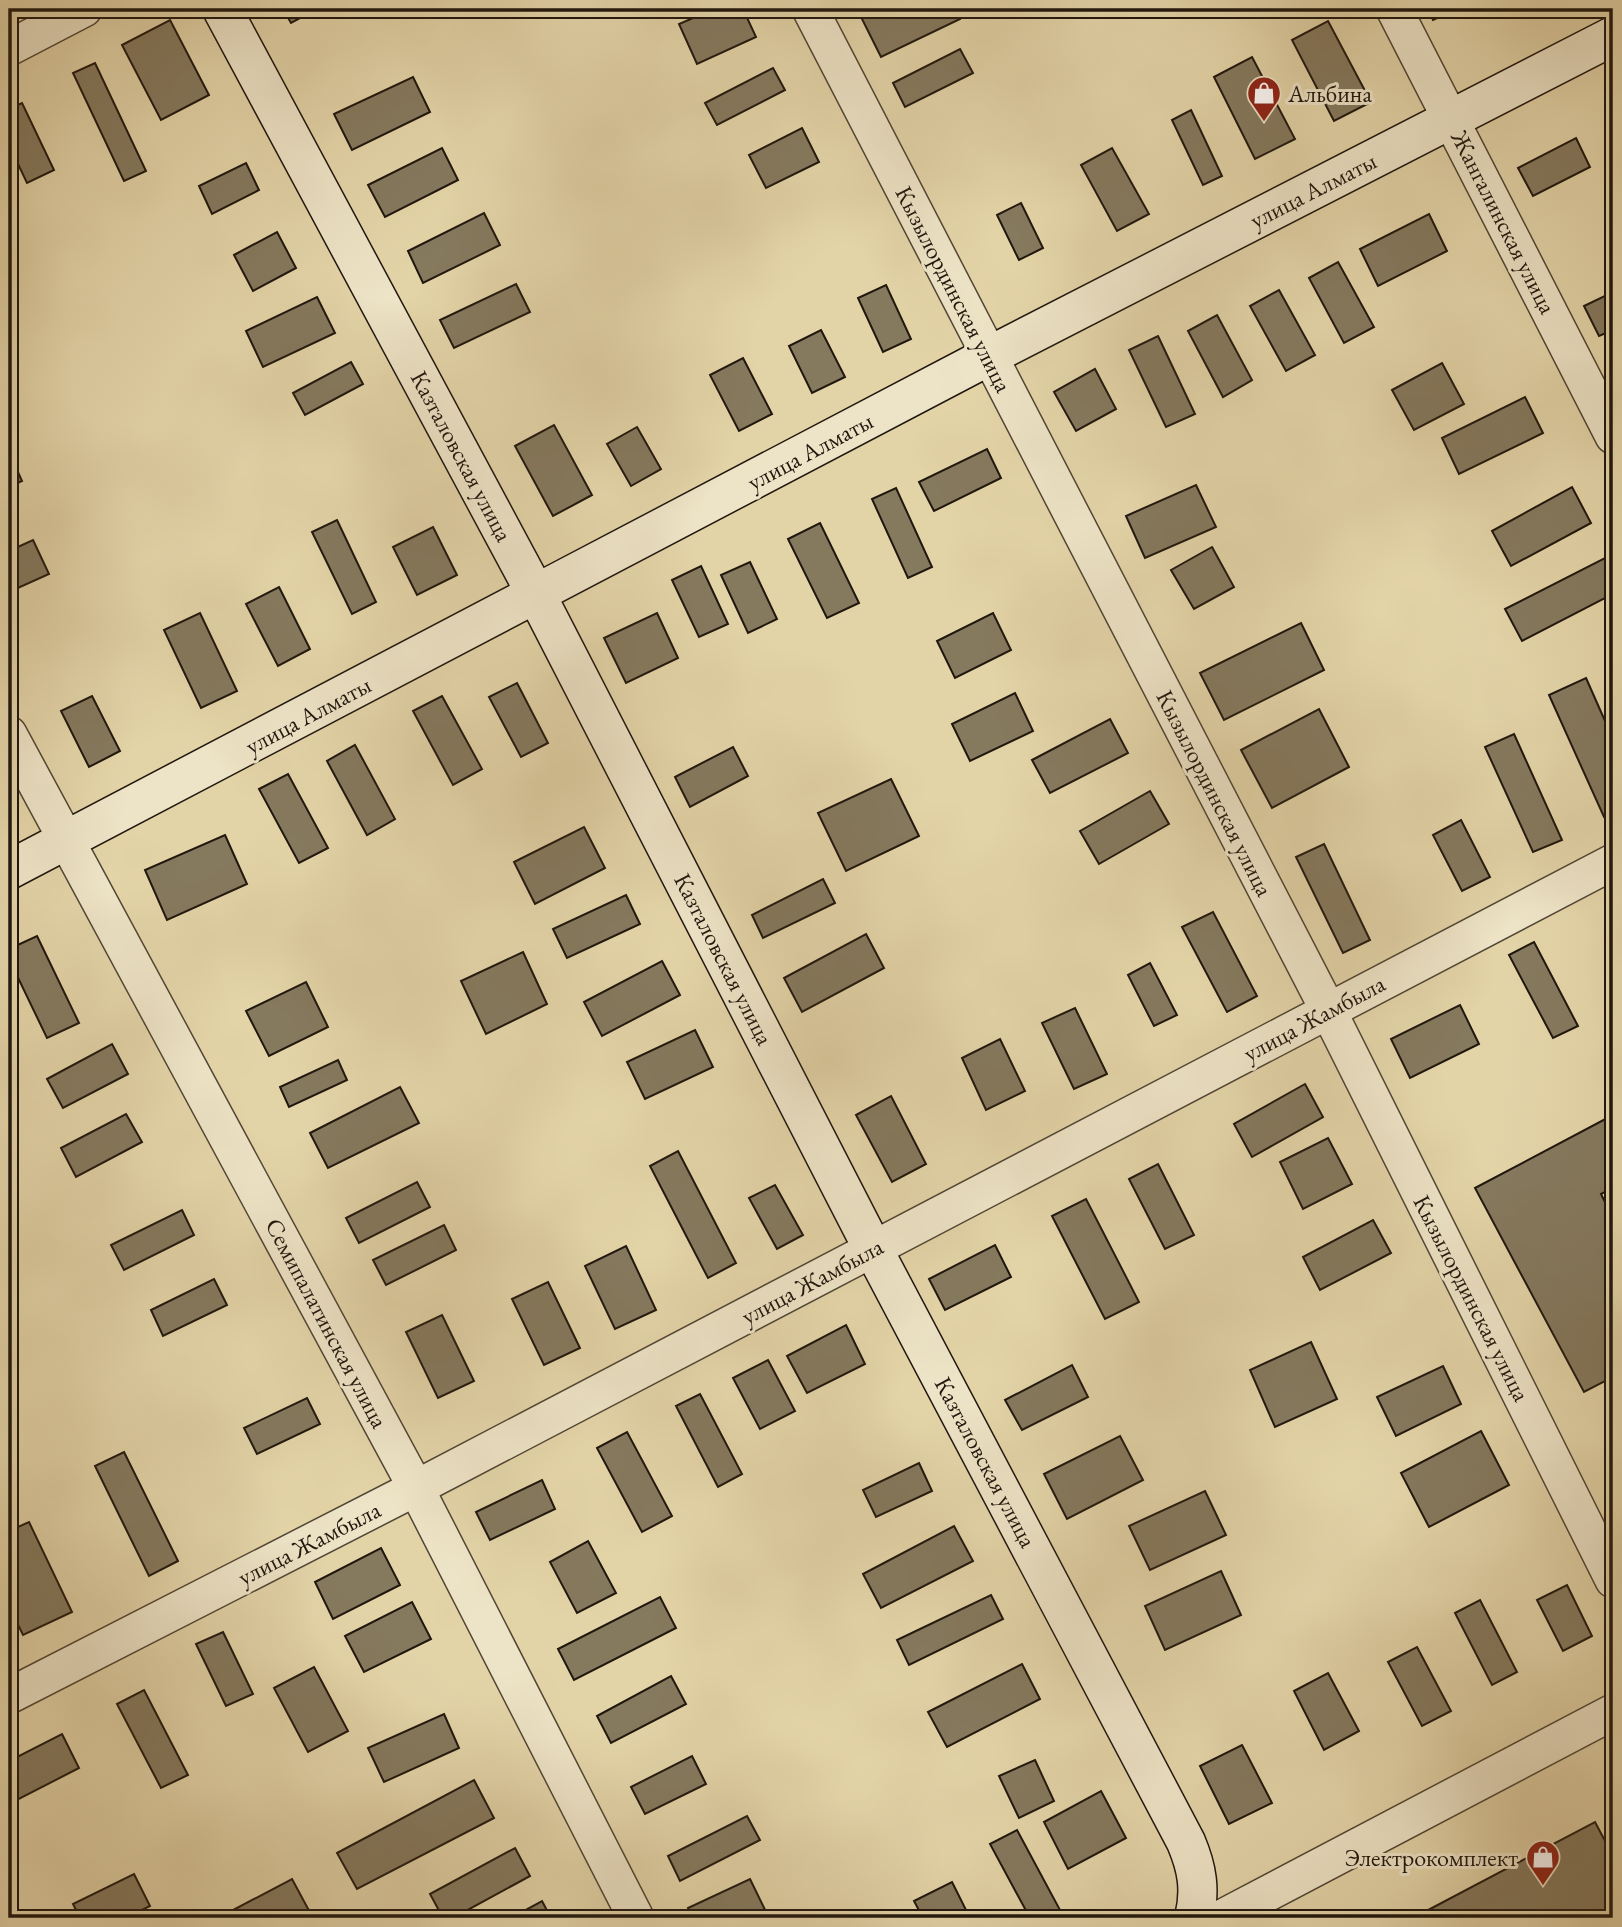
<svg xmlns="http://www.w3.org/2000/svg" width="1622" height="1927" font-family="'EB Garamond',serif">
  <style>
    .building { fill: #85795e; stroke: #20170e; stroke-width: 2 }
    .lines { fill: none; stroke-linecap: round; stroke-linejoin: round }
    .street-casing { stroke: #514634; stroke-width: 38 }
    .secondary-casing { stroke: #20170e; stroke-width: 41 }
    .street { stroke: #ede3c6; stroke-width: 35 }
    .secondary { stroke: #ede3c6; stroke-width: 38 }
    .labels { text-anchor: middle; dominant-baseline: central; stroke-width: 6; stroke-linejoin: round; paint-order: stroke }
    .poi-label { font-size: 24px; fill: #20170e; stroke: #ede3c6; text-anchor: start }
    .street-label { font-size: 24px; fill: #20170e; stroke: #ede3c6 }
  </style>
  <rect width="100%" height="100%" fill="#e3d4a8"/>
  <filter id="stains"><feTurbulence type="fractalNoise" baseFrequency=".00286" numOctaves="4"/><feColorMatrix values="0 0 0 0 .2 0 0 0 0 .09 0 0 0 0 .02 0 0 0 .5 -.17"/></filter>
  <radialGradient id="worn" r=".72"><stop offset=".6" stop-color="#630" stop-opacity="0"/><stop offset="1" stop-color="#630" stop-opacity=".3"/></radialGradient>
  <g class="building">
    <path d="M283,9H317L291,23Z"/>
    <path d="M714,9H743L756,37L697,64L679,24Z"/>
    <path d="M873,9H955L960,19L881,57L860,15Z"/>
    <path d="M1428,9H1458L1433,20Z"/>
    <path d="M170,20L209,95L161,120L122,45Z"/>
    <path d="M1328,21L1371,102L1334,121L1292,40Z"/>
    <path d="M960,49L973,73L905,107L893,83Z"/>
    <path d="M1252,57L1295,139L1255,159L1214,77Z"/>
    <path d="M95,63L146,171L124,181L73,73Z"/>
    <path d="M773,68L785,90L717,125L705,103Z"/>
    <path d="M413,77L430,112L352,150L334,114Z"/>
    <path d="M22,103L54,170L27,183L9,145V109Z"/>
    <path d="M1191,110L1222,176L1203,185L1172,120Z"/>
    <path d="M802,128L819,162L766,188L749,155Z"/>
    <path d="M1576,138L1590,167L1533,196L1518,168Z"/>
    <path d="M442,148L458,180L385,217L368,185Z"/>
    <path d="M1112,148L1149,214L1117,231L1081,165Z"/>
    <path d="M246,163L259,190L212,214L199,186Z"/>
    <path d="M1021,203L1043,248L1019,260L997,215Z"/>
    <path d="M484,213L500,245L423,283L408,251Z"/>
    <path d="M1429,214L1447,251L1378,286L1360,249Z"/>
    <path d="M277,232L296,268L253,291L234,255Z"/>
    <path d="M1338,262L1374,327L1344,343L1309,278Z"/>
    <path d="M516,284L530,312L454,348L440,320Z"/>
    <path d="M886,285L911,339L883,352L858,298Z"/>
    <path d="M1279,290L1315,355L1286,371L1250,306Z"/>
    <path d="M1613,292V330L1599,336L1584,306Z"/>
    <path d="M317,297L335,333L263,367L246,331Z"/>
    <path d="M1217,315L1252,380L1223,397L1188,331Z"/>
    <path d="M821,330L845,377L812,393L789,346Z"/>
    <path d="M1158,336L1195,414L1166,427L1129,350Z"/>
    <path d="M743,358L772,414L739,431L710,375Z"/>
    <path d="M351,362L363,384L305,415L293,393Z"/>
    <path d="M1442,363L1464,404L1414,430L1392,390Z"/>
    <path d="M1095,369L1116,409L1076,431L1054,392Z"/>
    <path d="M1525,397L1543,433L1459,474L1442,438Z"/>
    <path d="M554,425L592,495L553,516L515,446Z"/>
    <path d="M637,427L661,469L631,486L607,444Z"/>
    <path d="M987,449L1001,478L934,511L919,482Z"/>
    <path d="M9,452L22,481L9,487Z"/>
    <path d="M1196,485L1216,527L1145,558L1126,516Z"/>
    <path d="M1572,487L1591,523L1511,566L1492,531Z"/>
    <path d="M896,488L932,567L908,578L872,499Z"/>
    <path d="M337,520L376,602L352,614L312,532Z"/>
    <path d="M820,523L859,603L827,618L788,539Z"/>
    <path d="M433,527L457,575L417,595L393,547Z"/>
    <path d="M33,540L49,574L9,592V551Z"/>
    <path d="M1212,547L1234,587L1194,609L1171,570Z"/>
    <path d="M1605,558L1613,573V594L1522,641L1505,609Z"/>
    <path d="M750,562L777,619L748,633L721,575Z"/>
    <path d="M701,566L728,624L699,637L672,580Z"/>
    <path d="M279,587L310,649L278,666L246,604Z"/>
    <path d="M200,613L237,691L201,708L164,630Z"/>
    <path d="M657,613L678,658L626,683L604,638Z"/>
    <path d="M993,613L1011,650L955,678L937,641Z"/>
    <path d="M1301,623L1324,670L1224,720L1200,673Z"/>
    <path d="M1586,678L1613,739V813L1604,817L1549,695Z"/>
    <path d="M517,683L548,743L521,757L489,697Z"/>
    <path d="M1015,693L1033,731L970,761L952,724Z"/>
    <path d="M92,696L120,751L89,767L61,711Z"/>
    <path d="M442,696L482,769L453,785L413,711Z"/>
    <path d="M1319,709L1349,767L1272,808L1241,750Z"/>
    <path d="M1110,719L1128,753L1050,793L1032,760Z"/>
    <path d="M1514,734L1562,840L1533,852L1485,747Z"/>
    <path d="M355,745L395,819L367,835L327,761Z"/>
    <path d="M733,747L748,776L690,807L675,777Z"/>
    <path d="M288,774L328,848L299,863L259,789Z"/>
    <path d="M891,779L919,836L846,871L818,813Z"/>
    <path d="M1150,791L1169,824L1099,864L1080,831Z"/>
    <path d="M1461,820L1490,877L1462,891L1433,835Z"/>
    <path d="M584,827L605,868L535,904L514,862Z"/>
    <path d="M225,835L247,884L167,920L145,870Z"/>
    <path d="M1324,844L1370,940L1343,953L1296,857Z"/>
    <path d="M823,879L835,903L763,938L752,915Z"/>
    <path d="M626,895L640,924L567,958L553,929Z"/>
    <path d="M1213,912L1257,996L1227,1012L1182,927Z"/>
    <path d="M866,934L884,968L802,1012L784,978Z"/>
    <path d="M37,936L79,1023L47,1038L9,959V949Z"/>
    <path d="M1534,942L1578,1026L1553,1038L1509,955Z"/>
    <path d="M523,952L547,1004L486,1034L461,981Z"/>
    <path d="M662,961L680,995L602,1036L584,1002Z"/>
    <path d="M1150,963L1177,1015L1154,1026L1128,975Z"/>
    <path d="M306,982L328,1027L269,1056L246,1011Z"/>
    <path d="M1460,1005L1479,1044L1410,1078L1391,1039Z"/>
    <path d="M1075,1008L1107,1074L1074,1089L1042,1023Z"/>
    <path d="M695,1030L713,1067L645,1099L627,1062Z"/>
    <path d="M1000,1039L1025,1091L986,1110L962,1058Z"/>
    <path d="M112,1044L128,1074L63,1108L47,1079Z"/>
    <path d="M338,1060L347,1080L289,1107L280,1087Z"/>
    <path d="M1305,1084L1323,1117L1252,1157L1234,1124Z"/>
    <path d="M400,1087L419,1123L328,1168L310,1133Z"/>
    <path d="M891,1096L926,1164L892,1182L856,1115Z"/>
    <path d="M126,1114L142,1142L76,1177L61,1148Z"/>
    <path d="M1613,1115V1188L1601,1194L1613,1218V1377L1584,1392L1475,1188Z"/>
    <path d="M1328,1138L1352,1184L1303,1209L1280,1162Z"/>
    <path d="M678,1151L736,1263L708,1278L650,1166Z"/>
    <path d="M1158,1164L1194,1235L1165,1249L1129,1179Z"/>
    <path d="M417,1182L430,1207L359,1243L346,1218Z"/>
    <path d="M775,1185L803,1235L777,1249L749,1198Z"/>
    <path d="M1086,1199L1139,1302L1105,1319L1052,1216Z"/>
    <path d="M182,1210L194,1235L124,1270L111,1245Z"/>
    <path d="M1373,1220L1391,1253L1320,1290L1303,1257Z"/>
    <path d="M444,1225L456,1250L386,1285L373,1260Z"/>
    <path d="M995,1245L1011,1277L945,1310L929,1279Z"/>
    <path d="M626,1246L656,1310L615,1329L585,1266Z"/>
    <path d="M214,1279L227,1305L163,1336L151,1310Z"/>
    <path d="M548,1282L580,1348L544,1365L512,1299Z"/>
    <path d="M442,1315L474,1381L438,1398L406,1332Z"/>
    <path d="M846,1325L865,1364L807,1393L787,1356Z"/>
    <path d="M1311,1342L1337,1399L1275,1427L1250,1370Z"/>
    <path d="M768,1360L795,1411L760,1429L733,1378Z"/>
    <path d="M1072,1365L1088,1397L1022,1430L1005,1400Z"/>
    <path d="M1443,1366L1461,1404L1396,1436L1377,1397Z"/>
    <path d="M700,1394L742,1474L718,1487L676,1406Z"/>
    <path d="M307,1398L320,1424L257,1454L244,1428Z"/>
    <path d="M1481,1431L1509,1485L1429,1527L1401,1473Z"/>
    <path d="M627,1432L672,1516L642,1532L597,1448Z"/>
    <path d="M1120,1436L1143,1480L1067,1519L1044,1474Z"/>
    <path d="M124,1452L178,1561L149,1576L95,1466Z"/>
    <path d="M919,1463L932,1491L876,1517L863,1490Z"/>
    <path d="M542,1480L555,1509L490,1540L476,1512Z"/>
    <path d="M1205,1491L1226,1535L1150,1570L1129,1526Z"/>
    <path d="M29,1522L72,1612L23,1635L9,1606V1531Z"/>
    <path d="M954,1526L973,1561L881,1608L863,1574Z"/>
    <path d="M588,1541L616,1593L577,1613L550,1562Z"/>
    <path d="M381,1548L400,1585L333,1619L315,1582Z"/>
    <path d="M1221,1571L1241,1615L1165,1650L1145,1606Z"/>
    <path d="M1567,1585L1592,1636L1563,1651L1537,1600Z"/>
    <path d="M991,1595L1003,1619L909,1665L897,1640Z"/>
    <path d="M660,1597L676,1628L574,1680L558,1649Z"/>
    <path d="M1480,1600L1517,1672L1492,1685L1455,1613Z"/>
    <path d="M412,1602L431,1639L364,1672L345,1636Z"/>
    <path d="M223,1632L253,1694L226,1706L196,1644Z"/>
    <path d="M1417,1647L1451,1711L1422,1726L1388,1662Z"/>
    <path d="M1022,1664L1040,1699L947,1747L928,1712Z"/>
    <path d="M314,1667L348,1731L308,1752L274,1688Z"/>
    <path d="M1328,1673L1359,1731L1324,1750L1294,1691Z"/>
    <path d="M671,1676L686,1704L611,1743L597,1716Z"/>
    <path d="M144,1690L188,1775L161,1788L117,1704Z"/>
    <path d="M444,1714L459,1748L384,1782L368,1748Z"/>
    <path d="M62,1734L79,1768L13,1802L9,1793V1761Z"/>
    <path d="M1242,1745L1272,1803L1229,1824L1200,1766Z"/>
    <path d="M692,1756L706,1784L645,1814L631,1787Z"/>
    <path d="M1035,1760L1054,1801L1019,1818L999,1776Z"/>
    <path d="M474,1780L494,1818L357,1889L337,1853Z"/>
    <path d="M1101,1791L1126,1838L1068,1869L1044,1822Z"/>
    <path d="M747,1816L760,1840L680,1881L668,1856Z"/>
    <path d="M1595,1822L1613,1856V1918H1413Z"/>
    <path d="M1017,1830L1060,1910L1046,1918H1030L990,1844Z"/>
    <path d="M515,1848L530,1876L453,1918H443L430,1894Z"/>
    <path d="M134,1874L150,1906L126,1918H80L73,1904Z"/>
    <path d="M292,1879L313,1918H218Z"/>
    <path d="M750,1879L769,1918H693L688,1908Z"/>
    <path d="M952,1882L970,1918H923L914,1901Z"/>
    <path d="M542,1901L551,1918H511Z"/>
  </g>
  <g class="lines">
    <g class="street-casing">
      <g id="street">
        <path d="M810,9L1325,1004L1613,1580"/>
        <path d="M1394,9L1613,436"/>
        <path d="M9,48L84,9"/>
        <path d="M9,734L416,1488L636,1918"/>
        <path d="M9,1696L416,1488L1613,862"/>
        <path d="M1221,1918L1613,1712"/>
      </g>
    </g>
    <g class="secondary-casing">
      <g id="secondary">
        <path d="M222,9L537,596L873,1249L1186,1842C1197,1868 1201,1890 1194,1918"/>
        <path d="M9,870L989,356L1613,36"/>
      </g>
    </g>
    <use href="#street" class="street"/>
    <use href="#secondary" class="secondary"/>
  </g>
  <defs>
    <g id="shop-pin" transform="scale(1.75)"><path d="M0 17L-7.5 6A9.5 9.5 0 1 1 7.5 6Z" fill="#8f2418" stroke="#ede3c6"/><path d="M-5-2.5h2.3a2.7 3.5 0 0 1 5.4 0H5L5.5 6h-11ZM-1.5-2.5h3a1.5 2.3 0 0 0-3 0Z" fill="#fff"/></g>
  </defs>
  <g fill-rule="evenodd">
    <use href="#shop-pin" x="1264" y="93"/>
    <use href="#shop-pin" x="1543" y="1857"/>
  </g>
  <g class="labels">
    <g class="poi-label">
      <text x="1288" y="93">Альбина</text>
      <text x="1518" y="1857" text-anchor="end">Электрокомплект</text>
    </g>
    <g class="street-label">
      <text transform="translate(1313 190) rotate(-27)">улица Алматы</text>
      <text transform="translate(1504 222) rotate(63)">Жангалинская улица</text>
      <text transform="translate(954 289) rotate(63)">Кызылординская улица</text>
      <text transform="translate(810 451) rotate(-28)">улица Алматы</text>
      <text transform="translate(462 456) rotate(62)">Казталовская улица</text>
      <text transform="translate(308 715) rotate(-28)">улица Алматы</text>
      <text transform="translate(1215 793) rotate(63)">Кызылординская улица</text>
      <text transform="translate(724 959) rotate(63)">Казталовская улица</text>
      <text transform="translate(1314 1018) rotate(-28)">улица Жамбыла</text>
      <text transform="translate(812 1281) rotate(-28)">улица Жамбыла</text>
      <text transform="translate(1472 1298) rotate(63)">Кызылординская улица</text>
      <text transform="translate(327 1323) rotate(62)">Семипалатинская улица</text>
      <text transform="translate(986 1462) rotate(62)">Казталовская улица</text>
      <text transform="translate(309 1543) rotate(-27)">улица Жамбыла</text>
    </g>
  </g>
  <rect width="1622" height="1927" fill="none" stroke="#e3d4a8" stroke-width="35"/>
  <rect x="10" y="10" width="1601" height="1906" fill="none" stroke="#20170e" stroke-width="3.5"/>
  <rect x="18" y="18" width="1587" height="1892" fill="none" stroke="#20170e" stroke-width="2"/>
  <rect width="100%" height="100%" filter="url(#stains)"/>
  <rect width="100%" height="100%" fill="url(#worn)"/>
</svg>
